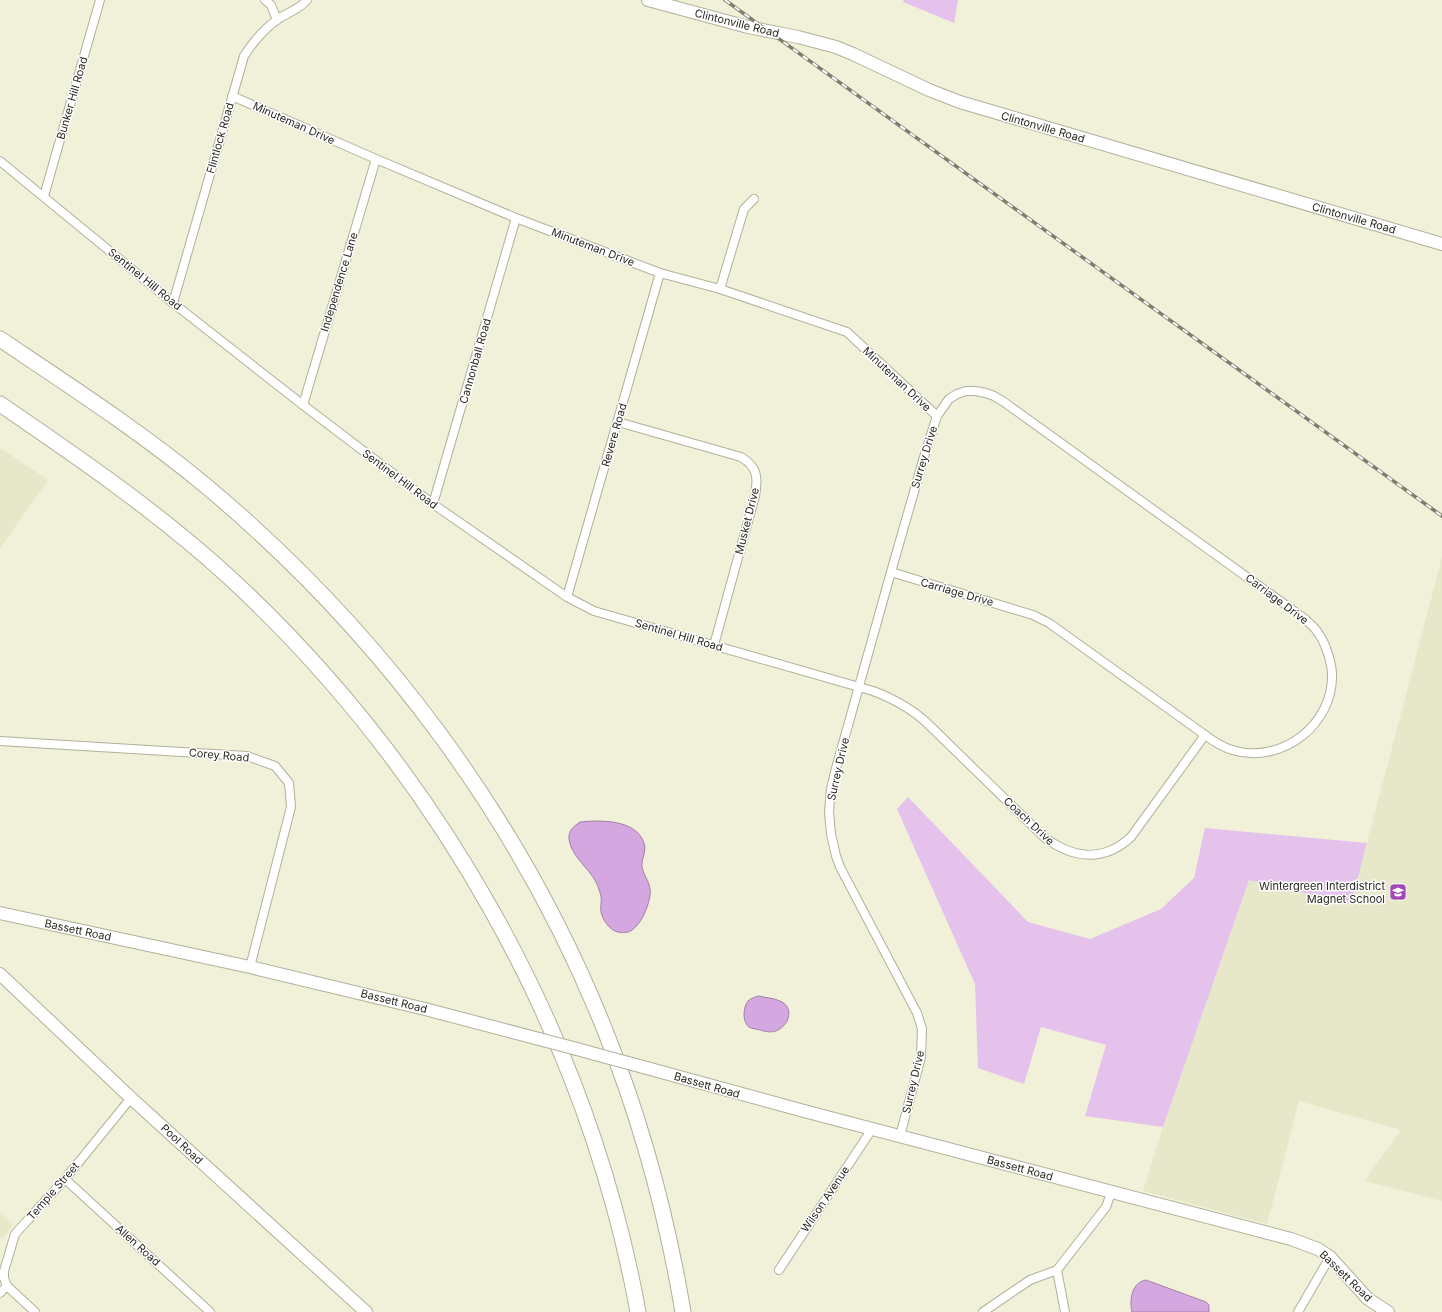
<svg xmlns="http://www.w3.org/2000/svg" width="1442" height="1312" font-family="Inter,sans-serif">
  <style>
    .built { fill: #e7e7c9 }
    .green { fill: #e4c2ec }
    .water { fill: #d5a7e0; stroke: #a181a6 }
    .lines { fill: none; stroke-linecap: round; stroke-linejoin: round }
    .street-casing { stroke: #b1b19b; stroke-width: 10 }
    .secondary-casing { stroke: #b1b19b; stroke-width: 14 }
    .highway-casing { stroke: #b1b19b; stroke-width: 17 }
    .street { stroke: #fff; stroke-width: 8 }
    .secondary { stroke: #fff; stroke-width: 12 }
    .highway { stroke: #fff; stroke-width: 15 }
    .rail-casing { stroke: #7e7e70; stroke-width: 3.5 }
    .rail { stroke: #fff; stroke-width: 2; stroke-dasharray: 6; stroke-linecap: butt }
    .secondary-bridge-casing { stroke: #b1b19b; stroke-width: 14; stroke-linecap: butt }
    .secondary-bridge { stroke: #fff; stroke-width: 12 }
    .labels { text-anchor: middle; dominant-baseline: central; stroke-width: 3; stroke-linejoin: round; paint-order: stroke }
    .street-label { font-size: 11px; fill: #282820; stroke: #fff }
    .poi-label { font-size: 11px; fill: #282820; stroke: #fff; text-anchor: end }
  </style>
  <rect width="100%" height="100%" fill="#f1f1da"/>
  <g class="built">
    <path d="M0,448L48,480L0,548Z"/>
    <path d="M1442,557V1201L1365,1181L1383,1154L1401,1130L1299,1101L1267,1224L1143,1191L1163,1127L1249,880L1351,904Z"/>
    <path d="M0,1213L12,1225L3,1239L0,1236Z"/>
  </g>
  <g class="green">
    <path d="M904,0H958L954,23L903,2Z"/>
    <path d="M908,797L1028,922L1090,939L1161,909L1194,878L1205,828L1367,843L1351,904L1249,880L1163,1127L1085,1116L1106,1045L1041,1027L1024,1084L978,1068L975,984L897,809Z"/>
  </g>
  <g class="water">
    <path d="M580,822C600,820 636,819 644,843C647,851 641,859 642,867C644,877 652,884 650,896C648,907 642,923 632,930C628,933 623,933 618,932C609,930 603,920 601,912C600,907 602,901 601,896C600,892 598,886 596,882C588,867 571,856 569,839C568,831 574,826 580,822Z"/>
    <path d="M759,996C766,998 774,998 780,1001C794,1007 790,1024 778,1030C772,1033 767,1032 760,1030C757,1029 752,1029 749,1027C742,1022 743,1007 748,1001C751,998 755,997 759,996Z"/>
    <path d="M1146,1280L1206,1302L1209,1305V1312H1132C1129,1300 1132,1282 1146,1280Z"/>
  </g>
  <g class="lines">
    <g class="street-casing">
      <g id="street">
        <path d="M265,0L271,5L277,20"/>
        <path d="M232,96L376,159L516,218L660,273L720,289L847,332L937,416"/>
        <path d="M0,161L173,303L303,405L433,504L567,597L594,611L873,691C894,699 911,708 927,723L1044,837C1072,858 1103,863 1131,837L1205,735"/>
        <path d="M44,196L100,0"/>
        <path d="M720,289L744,209L754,199"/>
        <path d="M173,303L244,56C253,42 264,29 278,19C287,13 300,9 307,0"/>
        <path d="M303,405L376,159"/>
        <path d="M618,422L741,457C758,467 758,478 755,496L714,645"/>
        <path d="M433,504L516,218"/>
        <path d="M891,572L1033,615L1049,623L1205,735C1213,741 1222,747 1232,750C1281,765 1334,725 1332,673C1331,660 1325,641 1316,630C1313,626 1309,623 1305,619L1004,402L994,396L986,393L975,391H966L957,394L949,399L937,416L924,457L891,572L835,772L831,789L829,812L831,834L836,856L840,867L917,1013L922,1029L921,1057L900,1136"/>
        <path d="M567,597L660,273"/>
        <path d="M0,741L247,756L275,766L289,783L291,807L250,967"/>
        <path d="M65,1179L210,1312"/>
        <path d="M779,1270L872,1129"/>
        <path d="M7,1286L35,1312"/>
        <path d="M0,1293L7,1286L4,1278V1271L15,1234L65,1179L131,1098"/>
        <path d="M983,1312L1030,1280L1057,1270"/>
        <path d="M1065,1312L1057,1270L1106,1207L1111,1193"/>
        <path d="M1298,1312L1330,1257"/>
      </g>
    </g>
    <g class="secondary-casing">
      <g id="secondary">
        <path d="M648,0L748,27L798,37L836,47L853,54L929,90L960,102L1442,244"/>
        <path d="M0,913L250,967L425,1009L539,1039"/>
        <path d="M0,974L131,1098L366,1312"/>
        <path d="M577,1049L595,1054"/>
        <path d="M632,1064L804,1111L1291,1239L1318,1249L1330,1257L1368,1299L1388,1312"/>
      </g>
    </g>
    <g class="highway-casing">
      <g id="highway">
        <path d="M0,339C70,386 141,432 206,486C381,632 522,821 606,1033C642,1123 667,1217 683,1312"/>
        <path d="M0,404C79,458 158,512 229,577C437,769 587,1032 638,1312"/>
      </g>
    </g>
    <use href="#street" class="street"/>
    <use href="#secondary" class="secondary"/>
    <use href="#highway" class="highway"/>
    <g class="rail-casing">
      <path id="rail" d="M725,0L1442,516"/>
    </g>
    <use href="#rail" class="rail"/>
    <g class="secondary-bridge-casing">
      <g id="secondary-bridge">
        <path d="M539,1039L577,1049"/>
        <path d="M595,1054L632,1064"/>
      </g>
    </g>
    <use href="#secondary-bridge" class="secondary-bridge"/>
  </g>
  <defs>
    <g id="school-square" transform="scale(0.9)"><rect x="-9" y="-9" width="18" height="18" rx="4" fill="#a149b5" stroke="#fff"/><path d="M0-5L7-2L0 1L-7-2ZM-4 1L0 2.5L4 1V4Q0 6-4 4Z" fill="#fff"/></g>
  </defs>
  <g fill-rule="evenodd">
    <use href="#school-square" x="1398" y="892"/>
  </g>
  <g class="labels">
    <g class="street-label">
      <text transform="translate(737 23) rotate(14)">Clintonville Road</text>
      <text transform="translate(72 98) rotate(-74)">Bunker Hill Road</text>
      <text transform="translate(294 123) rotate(24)">Minuteman Drive</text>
      <text transform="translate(1043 127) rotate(16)">Clintonville Road</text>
      <text transform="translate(220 138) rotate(-74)">Flintlock Road</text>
      <text transform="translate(1354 218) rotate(16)">Clintonville Road</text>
      <text transform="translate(593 247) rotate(21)">Minuteman Drive</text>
      <text transform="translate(145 279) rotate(39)">Sentinel Hill Road</text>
      <text transform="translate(339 282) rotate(-73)">Independence Lane</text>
      <text transform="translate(475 361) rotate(-74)">Cannonball Road</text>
      <text transform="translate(897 379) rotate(43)">Minuteman Drive</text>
      <text transform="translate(614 435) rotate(-74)">Revere Road</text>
      <text transform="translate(924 457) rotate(-73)">Surrey Drive</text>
      <text transform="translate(400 479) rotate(37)">Sentinel Hill Road</text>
      <text transform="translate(747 521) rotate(-76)">Musket Drive</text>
      <text transform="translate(957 592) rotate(16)">Carriage Drive</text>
      <text transform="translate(1277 599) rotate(37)">Carriage Drive</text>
      <text transform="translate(679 635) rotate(16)">Sentinel Hill Road</text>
      <text transform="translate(219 755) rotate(5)">Corey Road</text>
      <text transform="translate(838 769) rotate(-77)">Surrey Drive</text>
      <text transform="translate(1029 821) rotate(43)">Coach Drive</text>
      <text transform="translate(78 930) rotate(12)">Bassett Road</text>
      <text transform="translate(394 1001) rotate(14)">Bassett Road</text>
      <text transform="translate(913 1082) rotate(-77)">Surrey Drive</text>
      <text transform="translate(707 1085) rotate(16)">Bassett Road</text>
      <text transform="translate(182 1144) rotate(43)">Pool Road</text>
      <text transform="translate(1020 1168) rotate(15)">Bassett Road</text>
      <text transform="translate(53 1191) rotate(-49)">Temple Street</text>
      <text transform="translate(825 1199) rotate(-56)">Wilson Avenue</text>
      <text transform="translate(138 1245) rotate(42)">Allen Road</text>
      <text transform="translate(1346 1276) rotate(44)">Bassett Road</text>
    </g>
    <g class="poi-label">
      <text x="1385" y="886">Wintergreen Interdistrict<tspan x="1385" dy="13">Magnet School</tspan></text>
    </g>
  </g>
</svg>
